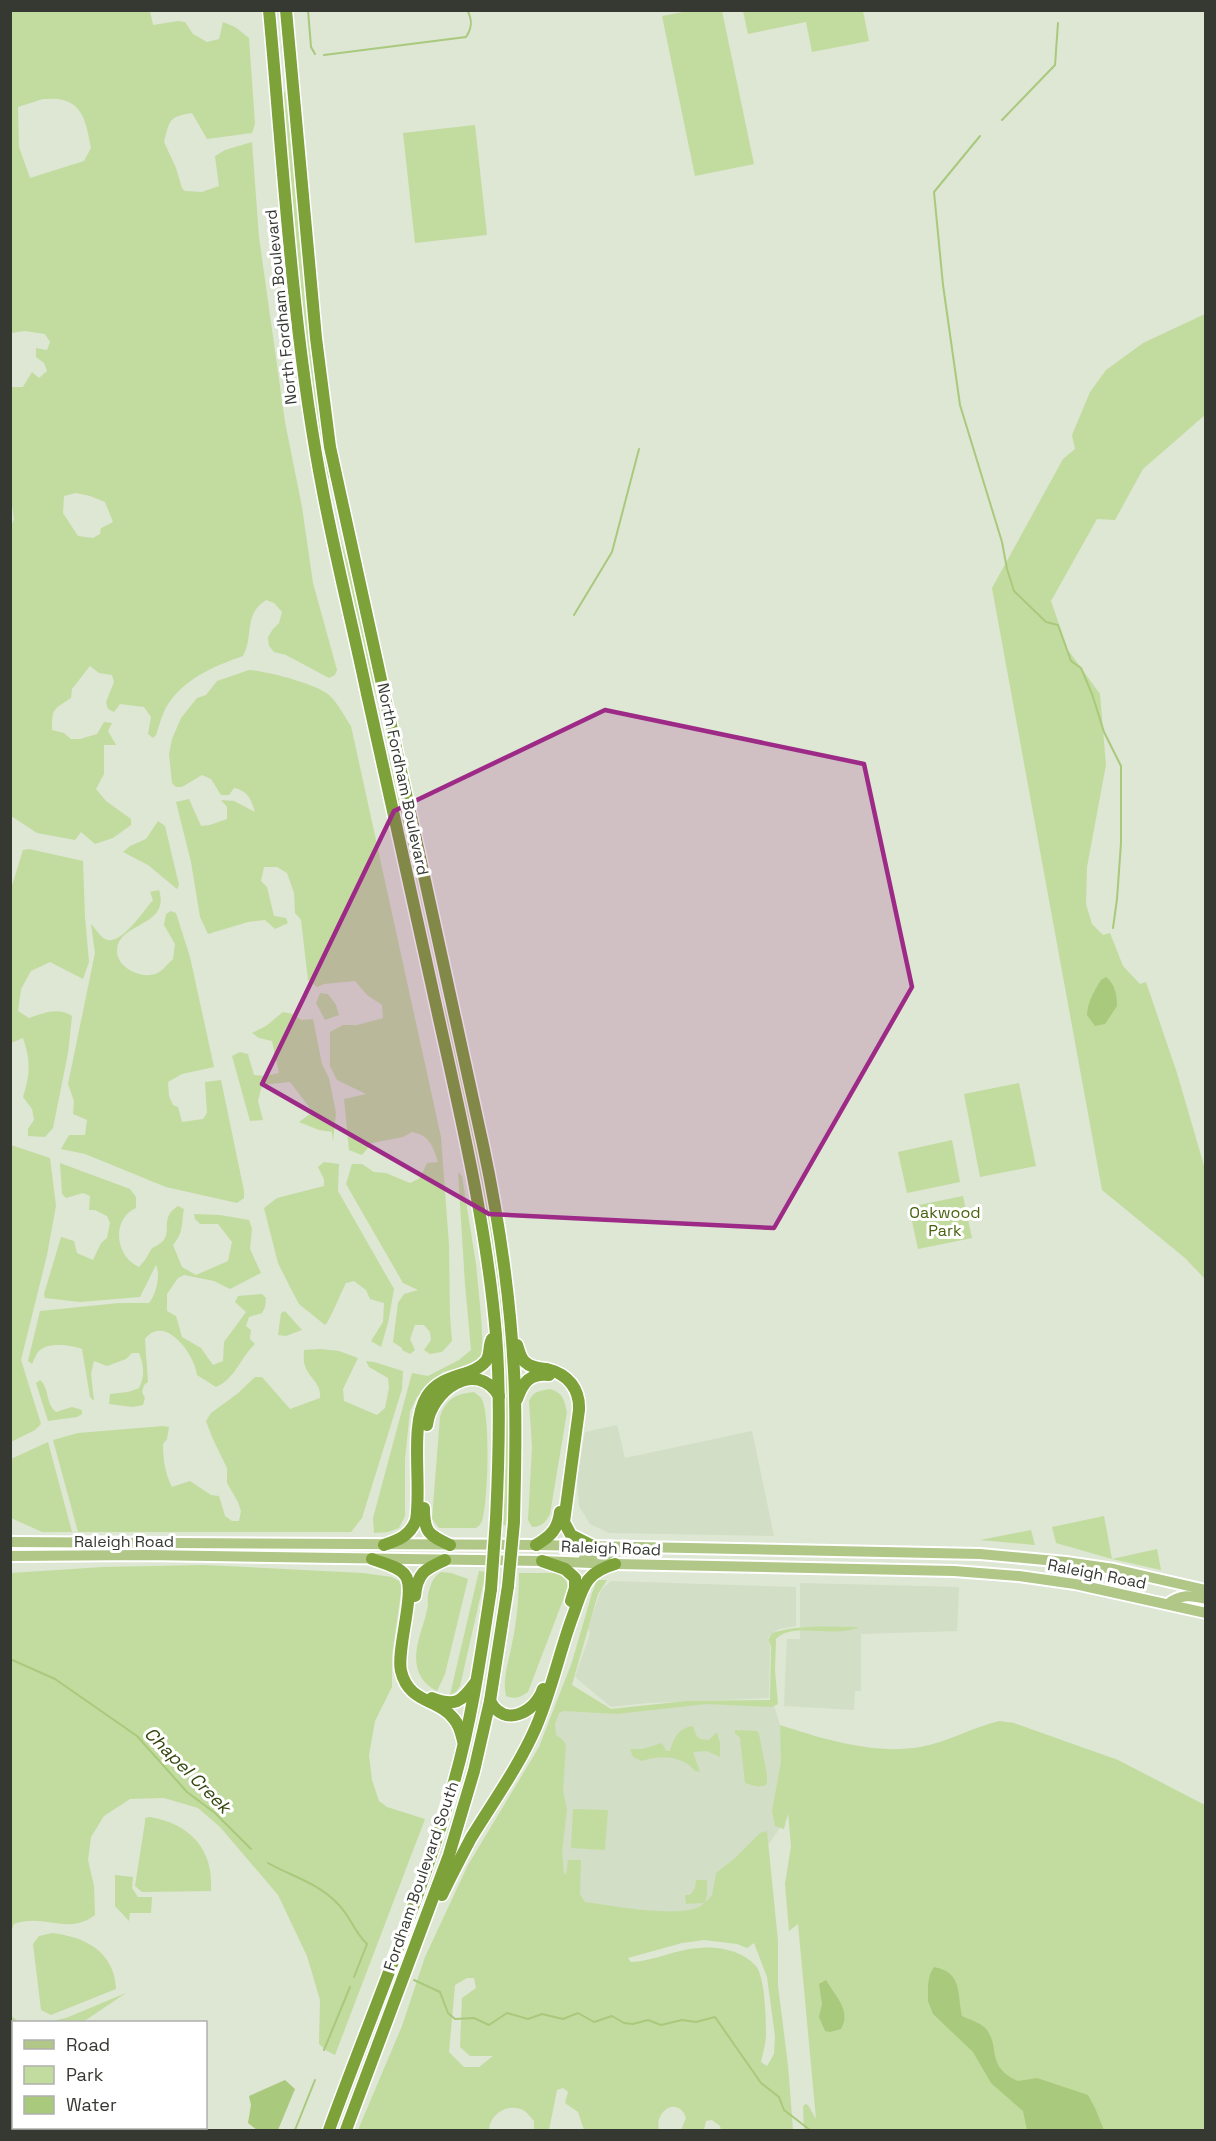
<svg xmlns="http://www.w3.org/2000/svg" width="1216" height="2141" font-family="'Space Grotesk',sans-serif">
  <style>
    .built { fill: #d2dec5 }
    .green { fill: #c2dc9f; fill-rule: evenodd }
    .water { fill: #a9c97c }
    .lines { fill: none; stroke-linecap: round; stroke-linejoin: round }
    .stream { stroke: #a9c97c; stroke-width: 2 }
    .major-casing { stroke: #fff; stroke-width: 14 }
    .highway-casing { stroke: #fff; stroke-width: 15 }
    .major { stroke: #b0c788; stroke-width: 10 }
    .highway { stroke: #7ca239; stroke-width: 12 }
    .highway-bridge-casing { stroke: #fff; stroke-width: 15; stroke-linecap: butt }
    .highway-bridge { stroke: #7ca239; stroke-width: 12 }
    .marked { fill: #9d2a87; fill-opacity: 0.2; stroke: #9d2a87; stroke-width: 4.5; stroke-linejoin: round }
    .labels { text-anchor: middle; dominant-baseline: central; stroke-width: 6; stroke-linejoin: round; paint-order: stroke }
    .street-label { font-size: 16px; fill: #363932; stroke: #fff }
    .park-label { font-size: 16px; fill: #47620e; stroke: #fff }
    .water-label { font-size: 18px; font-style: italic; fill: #34470f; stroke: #fff }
  </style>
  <rect width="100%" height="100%" fill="#dee6d4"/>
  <g class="built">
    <path d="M617,1425L625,1458L752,1431L774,1536L609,1533L590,1524L579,1506L577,1479L585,1432Z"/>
    <path d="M611,1581L796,1587V1626L779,1629L771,1634L767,1640L770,1645L769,1698L648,1703L611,1707L575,1677L590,1634L588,1628L601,1590Z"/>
    <path d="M800,1583L959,1587L957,1631L861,1634V1691H855L854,1710L784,1706L787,1639H800Z"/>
    <path d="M710,1702L774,1705L780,1725L788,1817L709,1927L551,1909V1727L561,1703L622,1712Z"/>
  </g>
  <g class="green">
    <path d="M11,10L150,11L153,25L178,21L185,22L193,34L207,42L219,39L223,22L235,27L249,38L255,124L252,133L207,139L192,113C168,117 170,120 164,142L176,168L182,188L185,191L202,192L219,186L215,156L225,150L252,142L259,237L285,422L302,507L313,583L337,670L335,675L329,678L286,655L274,652L269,646L268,637L273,629L279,623L282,612L274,603L266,600C243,615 254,636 243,656C217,665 188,677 171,700C163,709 160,724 156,735L153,738L148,734L151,717L144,707L120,704L114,712L108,709L106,702L114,682L112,675L99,673L90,666L72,689L71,698C53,710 52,708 52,730L64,733L71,739H80L97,734L104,722L112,723L108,731L116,745H104V774L96,789L106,801L131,819V825L113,838L95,844L81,832L75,840L37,833L11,816L10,529L14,519L12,506H10L11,387H23L32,372L39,378L47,371L44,363L36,357V348L47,350L50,342L45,334L25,331L11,333ZM43,99C49,99 57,98 63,100C85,105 87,129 91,148L84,161L30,178L19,147L18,107ZM76,493L90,496L105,502L113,522L101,528L100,534L93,538L78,536L63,513L64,496Z"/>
    <path d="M688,11H722L754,164L695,176L662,16Z"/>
    <path d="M743,11H863L869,41L812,52L806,22L748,34Z"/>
    <path d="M281,90L285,92L333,481L324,475L302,329Z"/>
    <path d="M475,125L487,235L415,243L403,133Z"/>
    <path d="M1205,314V415L1143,469L1115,520L1097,519L1051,601L1068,650L1100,694L1106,765L1087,867L1086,904L1092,924L1103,935L1110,933L1123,966L1140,984L1146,982L1177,1073L1205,1169V1279L1185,1258L1102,1190L992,588L1063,459L1075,449L1072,435L1090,392L1106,370L1143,343Z"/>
    <path d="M329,501L356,589L385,719L383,718L358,636Z"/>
    <path d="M249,670C266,671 317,684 329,695C338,703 344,716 351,726L441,1137L449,1245L450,1316L452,1341L442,1352L430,1354L424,1350L431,1340L430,1332L424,1325H415L410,1339L415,1350L410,1354L402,1350V1348L393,1342L398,1303L404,1294L418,1290L403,1283L346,1184L352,1164H362L374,1172L386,1173L410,1183L420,1178L427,1163L438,1162C433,1146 429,1135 412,1132L403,1137L372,1143L362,1155L349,1150L344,1099L366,1094L337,1080L330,1066V1032L343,1025H357L383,1018L382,1005L367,995L355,981L324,984L317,987L308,980L301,920L295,913L294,893L287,873L277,867H264L261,881L267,887L274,916L286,918L288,923L275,929L265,920L248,922L208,934L200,917L191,862L176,802L189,799L201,826L210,825L227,819V807L221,800L234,801L255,812C251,799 248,791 234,788L229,795H221L211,779L202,775L182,787H176L172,783L169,754L172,739L181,718L197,698L206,695L217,681Z"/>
    <path d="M387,754L395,765L443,994L411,854L400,825L385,755Z"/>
    <path d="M158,821L165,826L179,885L177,889L148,865L123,852L130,846L146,839Z"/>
    <path d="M29,849L83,861L85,917L89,962L83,979L50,962L31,971L21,989L18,1011L29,1018C44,1013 58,1007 72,1016L68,1053L53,1128L45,1137L28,1136V1129L34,1120L32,1109L23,1097C30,1075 31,1061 23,1038L11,1043V889L23,850Z"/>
    <path d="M159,890C171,927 118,922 117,950C116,967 140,979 155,974C162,972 168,963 173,959L175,944L164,925L166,914L171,911L176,913L190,957L214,1067L182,1074L168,1082L169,1096L173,1105L178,1107L182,1122L203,1119L207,1113L205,1082L221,1080L244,1191V1198L237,1203L166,1187L85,1154L61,1149L69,1135H85L87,1120L73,1114L74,1101L68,1084L95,953L91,924C96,929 101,939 108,940C123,943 144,910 153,900L150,892Z"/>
    <path d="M320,993L328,994L336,1005L339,1015L325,1020L316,1003Z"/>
    <path d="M441,1001L449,1013L486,1180L500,1267L511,1391L508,1526L502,1524V1372Z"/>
    <path d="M283,1012L293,1014L301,1020L313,1019L322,1064L329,1078L336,1113L333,1142L332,1132L319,1130L299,1122L313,1112L290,1082L262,1085L258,1101L263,1120L250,1121L232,1056L240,1052L248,1054L254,1075L265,1076L279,1073L272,1041L259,1038L252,1033L266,1026Z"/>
    <path d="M1019,1083L1036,1166L980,1177L964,1094Z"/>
    <path d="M952,1140L960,1182L907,1193L898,1152Z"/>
    <path d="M11,1145L50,1158L56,1206L47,1255L21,1360L41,1424L35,1430L11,1442Z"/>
    <path d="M324,1162L339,1164L338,1191L394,1289L388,1323L381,1347L371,1341L383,1322L384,1303L370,1299L366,1290L354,1281L346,1283C341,1292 330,1321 325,1325L299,1304L290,1287L278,1263L264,1208L277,1198L324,1186V1179L318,1167Z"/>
    <path d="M60,1163L130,1189L136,1197V1208C111,1219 115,1257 139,1267L145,1260L152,1248C180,1237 155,1220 178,1206L184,1209C181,1225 184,1232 173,1245L182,1267L196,1275L228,1261L232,1242L218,1224H200L195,1219L194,1214L220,1215L249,1220L252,1229L250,1249L261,1273L230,1289L214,1281L184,1275L178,1278L167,1294V1311L176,1316L182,1337L201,1348L213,1365L223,1361L224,1342L246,1312L235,1302L238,1296L262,1294L266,1298L265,1307L262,1313L249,1317L246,1326L251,1330L250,1339L255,1344C240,1358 236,1378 216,1387L197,1375C195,1355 165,1313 145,1339L148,1382L144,1385L142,1392L145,1398L143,1405L133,1407L109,1404L110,1394L128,1392L139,1388C145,1376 144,1365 139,1353H132L126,1359L107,1366L94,1361L91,1374L94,1401L90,1397L82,1349C71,1345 48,1342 39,1351C36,1354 34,1360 32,1364L28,1361L40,1311L119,1303H149C156,1295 161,1275 156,1265L140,1297L80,1302L45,1298L44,1294L61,1237L74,1241L77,1253L93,1260L101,1243L107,1238L110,1223L107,1216L95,1210H89L90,1196L83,1193L66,1198L62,1194Z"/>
    <path d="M458,1172L462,1176L476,1264L481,1316L483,1353L477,1362L471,1365L443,1372L417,1397L410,1411L405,1459V1516L399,1528L388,1532L374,1533L373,1518L412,1373L428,1376L459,1360L471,1350L465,1284Z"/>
    <path d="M963,1196L972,1238L918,1249L909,1207Z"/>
    <path d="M285,1311L302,1330L286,1336L278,1335L281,1313Z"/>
    <path d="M321,1349L339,1351L358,1358L343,1389L344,1401L377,1415L385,1408L389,1388L388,1378L369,1367L366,1361L374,1362L403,1371L402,1389L362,1518L351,1532H78L53,1440L78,1433L163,1426L169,1427L167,1439L163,1444C163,1460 165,1473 172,1487L190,1481L211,1495L219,1496L225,1516L232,1521H239L241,1511L238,1502L227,1483V1468L212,1437L206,1421L211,1413L237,1394L255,1377H262L290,1409L320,1398C322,1384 309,1378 305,1366C303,1361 304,1355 304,1350Z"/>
    <path d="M40,1380C50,1389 45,1403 56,1412L72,1407L82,1410V1414L77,1417L48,1421L36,1383Z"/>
    <path d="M550,1389C563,1393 564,1399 567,1412L550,1514C546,1522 541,1527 532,1527L528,1520L532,1447L529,1401C533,1391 540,1391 550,1389Z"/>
    <path d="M474,1392C476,1394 480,1396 481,1398C491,1411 488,1504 482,1521C480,1525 480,1525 476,1528H439L432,1519L440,1417C446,1399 455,1394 474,1392Z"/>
    <path d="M48,1442L72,1532H42L11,1518V1459Z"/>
    <path d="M1104,1516L1112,1559L1157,1549L1161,1570L1112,1559L1056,1543L1052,1527Z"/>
    <path d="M1031,1530L1035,1545L980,1540Z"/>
    <path d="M205,1565L363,1573L392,1577L399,1581L402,1586L392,1655V1687L375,1721L369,1755L372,1780L379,1801L387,1807L425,1819L335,2055L327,2051L319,2044L320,2000L307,1956L278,1895L220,1827L198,1808L164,1798L130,1799L104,1816L91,1837L88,1860L94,1886L95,1915C68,1936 44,1913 14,1924L11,1932V1573L103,1567Z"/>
    <path d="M479,1571L486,1572L460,1686L456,1692L450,1695Z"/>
    <path d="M441,1572L451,1573L468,1579L445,1674L437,1691C427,1686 419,1678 417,1666C413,1646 425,1625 428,1605C428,1601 427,1596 429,1591C431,1583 434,1576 441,1572Z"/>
    <path d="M519,1573H558L565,1577L568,1587L528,1692C521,1697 514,1700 506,1696C502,1678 509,1661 512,1644C517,1621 519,1596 519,1573Z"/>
    <path d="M597,1580H607L598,1594L572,1685L611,1709L686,1701L770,1700L771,1646L768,1640L772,1633C801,1624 829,1627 859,1627C835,1639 792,1621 776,1639L775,1671L778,1704L772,1707L706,1704L617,1714L564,1711L559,1713L555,1724L556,1735L563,1740L566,1745L563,1791L567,1809L562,1852L564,1873L566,1875L568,1860H581L580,1894L585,1902C609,1905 690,1921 704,1903L686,1904L685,1895H690L695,1888L696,1880H707V1894L705,1903L712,1895L716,1873L735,1858L760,1833L767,1831L778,1941V1986L788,2065L793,2130H721L720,2126L712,2120L706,2121L704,2130H681L686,2118C679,2096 654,2110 659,2130H584L578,2112L565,2103L568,2092L563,2088L557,2090L549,2130H534V2121C531,2118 527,2112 523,2110C507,2103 490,2114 489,2130H358L402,2026L425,1957L468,1865L539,1747L572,1662L592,1593ZM704,1940L737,1944L747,1948L754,1943L767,1977L775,2036L774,2054L767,2066L761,2062C763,2053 766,2043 766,2034C766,2019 765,1977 756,1966C743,1951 718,1946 700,1948C676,1949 655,1961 631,1962L628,1958L682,1943ZM467,1978H474L476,1988L462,1998L460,2047L470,2056H493L479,2067H464L449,2052L455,1985Z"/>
    <path d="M999,1721L1014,1723L1118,1760L1205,1805V2130H804L803,2107L805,2104L808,2105L816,2119L798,1924L789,1931L785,1884L791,1846L788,1813L784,1829L775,1826L772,1811L781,1762L780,1725C823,1739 875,1755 920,1747C948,1742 973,1727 999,1721Z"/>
    <path d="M693,1726C696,1737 698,1740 709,1740L717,1732L720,1743V1757L707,1751L693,1752L700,1772L695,1771C682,1755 660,1755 642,1761L633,1757L630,1749H642L662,1743L666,1751H670C674,1738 678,1728 693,1726Z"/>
    <path d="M735,1730L757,1731L759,1734L767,1775V1784C760,1789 752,1785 745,1783L740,1738L735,1733Z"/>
    <path d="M573,1809L608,1810L605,1850L571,1848Z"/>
    <path d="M150,1817C190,1824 214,1849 211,1891L142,1892L135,1886L145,1822V1818Z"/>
    <path d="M115,1875L133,1877L132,1888L138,1897H152L151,1913H130L129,1921L115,1906Z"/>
    <path d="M52,1933C85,1937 114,1951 116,1989L51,2015L41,2010L33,1944L39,1936Z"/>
    <path d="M126,1993L83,2022H48L66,2018Z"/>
    <path d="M10,2015L18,2021L25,2022H14V2128H48L49,2130H11Z"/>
  </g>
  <g class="water">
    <path d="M1106,977C1115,984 1117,995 1117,1006L1105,1024L1095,1026L1087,1015C1088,1000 1094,992 1101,980Z"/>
    <path d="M934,1967C963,1972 957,1994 962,2016C970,2020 982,2023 987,2030C1000,2048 986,2067 1018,2081L1037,2078L1088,2095L1095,2108L1104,2130H1027L1023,2111L991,2083L973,2052L933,2014L928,2001V1984L930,1974Z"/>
    <path d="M826,1980C835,1996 852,2011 841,2029L830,2032L825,2031L819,2017L822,2004L819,1984Z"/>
    <path d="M285,2080L295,2089L278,2130H257L248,2123L251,2105L249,2096Z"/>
  </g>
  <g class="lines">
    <g class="stream">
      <path d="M308,10L311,47L315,54"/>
      <path d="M324,55L466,37C472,28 473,20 467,10"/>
      <path d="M1002,120L1055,65L1058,23"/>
      <path d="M980,136L934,192L943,285L960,405L1002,542L1007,569L1014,591L1046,622L1058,625L1071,661L1081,668L1092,694L1104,732L1121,766V843L1117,899L1113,928"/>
      <path d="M574,615L612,552L639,449"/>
      <path d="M10,1659L55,1679L137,1736L187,1792L215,1813L251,1849"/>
      <path d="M268,1863C291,1876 318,1883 337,1903C350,1915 354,1932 367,1944L354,1977"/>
      <path d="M414,1980L440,1992L448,2013L455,2019L474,2018L489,2025L507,2013L528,2019L542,2014L563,2019L578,2013L594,2022L612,2016L624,2023L633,2024L648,2020L661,2025L682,2020L696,2022L715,2017L761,2083L779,2097L784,2110L810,2130"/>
      <path d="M324,2050L350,1987"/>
      <path d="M295,2130L315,2080"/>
    </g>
    <g class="major-casing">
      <g id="major">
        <path d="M10,1542L536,1545L980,1554L1066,1562L1114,1569L1206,1590"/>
        <path d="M10,1556L146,1555L542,1561L615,1564L954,1571L1019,1576L1075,1584L1206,1613"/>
        <path d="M584,1558C595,1557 610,1559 614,1547"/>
        <path d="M1168,1604C1180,1594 1191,1595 1206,1599"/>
      </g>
    </g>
    <g class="highway-casing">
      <g id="highway">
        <path d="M269,10C284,171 292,333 323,492C336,560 353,627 367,694C389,792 410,890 432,987C457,1102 486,1217 496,1335C501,1396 499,1458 496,1519"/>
        <path d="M286,10L316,338L330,447L483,1145C499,1220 510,1295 514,1371C517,1421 515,1472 514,1522"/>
        <path d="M517,1345C519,1350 520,1358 525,1362C531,1368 539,1368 547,1369C568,1374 580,1389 579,1410L564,1522L571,1535L595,1547"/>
        <path d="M517,1399C523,1382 530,1373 549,1375"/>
        <path d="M427,1425C431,1391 476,1358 499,1396"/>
        <path d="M424,1508C424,1533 429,1535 450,1545"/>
        <path d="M384,1545C398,1540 410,1536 416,1520C422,1486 409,1424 427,1396C443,1372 472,1378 486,1361C491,1354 488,1346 492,1339"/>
        <path d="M536,1545C551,1536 558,1529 560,1512"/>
        <path d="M372,1559C382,1563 398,1566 405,1575C417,1589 396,1649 401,1671C409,1704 438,1698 454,1719C460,1726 461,1733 463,1741"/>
        <path d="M542,1561L565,1569L575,1578V1588L571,1601"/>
        <path d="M415,1596C417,1573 425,1569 445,1560"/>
        <path d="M432,1698C456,1707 461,1702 475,1683"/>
        <path d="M490,1701C504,1728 535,1713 543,1689"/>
        <path d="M442,1895C451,1876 461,1857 471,1838C493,1802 519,1766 536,1727C551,1692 559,1654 572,1618C583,1589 583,1573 615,1564"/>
        <path d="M329,2130C371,2015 420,1901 454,1782C472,1719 481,1654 491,1589"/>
        <path d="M346,2130L449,1855L474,1771L490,1701L508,1586"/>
      </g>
    </g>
    <use href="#major" class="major"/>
    <use href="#highway" class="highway"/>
    <g class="highway-bridge-casing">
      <g id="highway-bridge">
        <path d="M508,1586L514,1522"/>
        <path d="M491,1589L496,1519"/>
      </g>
    </g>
    <use href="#highway-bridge" class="highway-bridge"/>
  </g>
  <path class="marked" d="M605,710L864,764L912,987L774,1228L489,1214L262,1084L394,811Z"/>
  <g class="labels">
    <g class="street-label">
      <text transform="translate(281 307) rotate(-96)">North Fordham Boulevard</text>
      <text transform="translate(403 779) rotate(78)">North Fordham Boulevard</text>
      <text x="124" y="1541">Raleigh Road</text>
      <text transform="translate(611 1548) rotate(2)">Raleigh Road</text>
      <text transform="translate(1097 1574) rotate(11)">Raleigh Road</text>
      <text transform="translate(421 1876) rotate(-71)">Fordham Boulevard South</text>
    </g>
    <g class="park-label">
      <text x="945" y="1212">Oakwood<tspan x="945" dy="18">Park</tspan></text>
    </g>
    <g class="water-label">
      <text transform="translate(188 1770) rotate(45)">Chapel Creek</text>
    </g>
  </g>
  <rect width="1216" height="2141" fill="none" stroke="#363932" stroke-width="24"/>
  <rect x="12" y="2021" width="195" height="108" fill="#ffffff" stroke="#afb0ad" stroke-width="1.5"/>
  <rect x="24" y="2040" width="30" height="9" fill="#b0c788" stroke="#afb0ad" stroke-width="1.5"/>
  <text x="66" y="2051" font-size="18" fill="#363932">Road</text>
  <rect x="24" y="2066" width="30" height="18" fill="#c2dc9f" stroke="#afb0ad" stroke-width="1.5"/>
  <text x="66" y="2081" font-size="18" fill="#363932">Park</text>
  <rect x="24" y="2096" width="30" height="18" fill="#a9c97c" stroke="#afb0ad" stroke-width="1.5"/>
  <text x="66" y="2111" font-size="18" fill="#363932">Water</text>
</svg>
